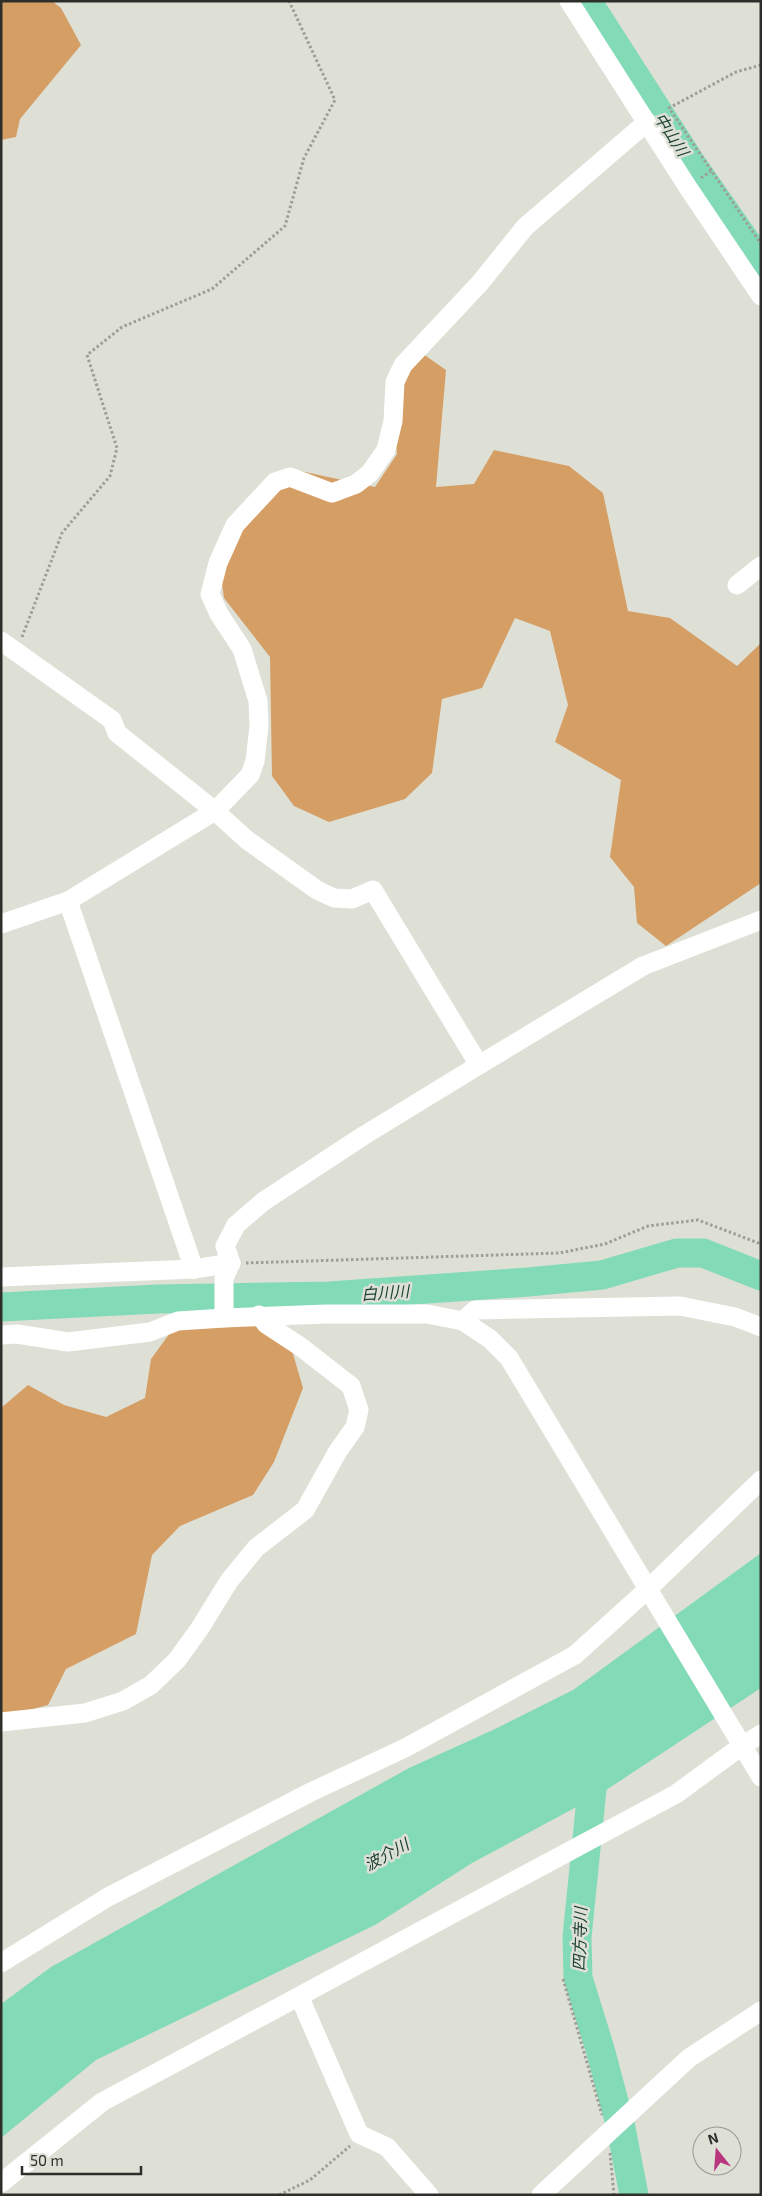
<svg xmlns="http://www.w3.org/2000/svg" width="762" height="2196" font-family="'Exo 2','Noto Sans JP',sans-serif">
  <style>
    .forest { fill: #d59e65 }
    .water { fill: #83dab7 }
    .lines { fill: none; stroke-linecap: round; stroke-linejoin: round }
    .river { stroke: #83dab7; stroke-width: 29 }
    .path { stroke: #9d9e96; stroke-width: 3; stroke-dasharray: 2.5 2.5; stroke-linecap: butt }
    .street { stroke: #fff; stroke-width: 19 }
    .labels { text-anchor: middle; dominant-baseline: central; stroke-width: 5; stroke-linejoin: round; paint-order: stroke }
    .water-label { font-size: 16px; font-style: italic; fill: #173e30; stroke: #dee0d6 }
  </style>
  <rect width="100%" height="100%" fill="#dee0d6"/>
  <g class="forest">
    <path d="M1,1H52L61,8L81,45L20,119L16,137L1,140Z"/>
    <path d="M413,347L446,370L436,487L474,484L494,450L569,466L603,493L628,611L670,618L737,666L761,643V883L666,946L637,923L634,887L610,857L621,780L555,742L568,705L550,631L515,618L482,688L442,699L432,773L405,799L329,822L294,806L272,776L270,657L224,598L219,562L257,493L291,469L375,487L397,454L390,378Z"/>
    <path d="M175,1326H258L291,1347L303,1388L274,1462L253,1495L180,1526L152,1555L136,1634L66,1669L48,1705L10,1715L1,1714V1408L28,1385L64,1405L106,1417L145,1398L151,1359Z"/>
  </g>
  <path class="water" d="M761,1553V1688L597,1796L472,1863L375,1925L96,2060L1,2138V2004L51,1967L409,1768L493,1730L573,1690Z"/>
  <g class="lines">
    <g class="river">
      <path d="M587,1L691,163L761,263"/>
      <path d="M1,1307L158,1299L329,1296L528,1282L602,1275L677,1253H703L761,1276"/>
      <path d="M595,1760L577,1937L578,1978L600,2049L621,2128L634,2195"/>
    </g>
    <g class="path">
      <path d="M761,65L736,72L669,108L761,244"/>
      <path d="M701,178L711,171"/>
      <path d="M22,637L62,533L110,476L117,448L87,355L122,327L212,289L285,226L304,158L335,100L289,1"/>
      <path d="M246,1263L559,1253L605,1244L648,1226L698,1220L761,1244"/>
      <path d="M563,1979L602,2115"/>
      <path d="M610,2153L614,2195"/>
      <path d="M279,2195L310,2180L350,2146"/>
    </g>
    <g class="street">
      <path d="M569,1L687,186L761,296"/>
      <path d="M737,585L761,566"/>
      <path d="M1,641L112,720L117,733L215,811L247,840L317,890L334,898L352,899L373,890L479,1065"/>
      <path d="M68,901L194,1269"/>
      <path d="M1,924L68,901L215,811L250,775L255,761L259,726L258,701L242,649L219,614L210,594L218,563L235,525L275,482L290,477L332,493L356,484L370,473L386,450L393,421L395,382L403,365L480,283L525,227L647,122"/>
      <path d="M1,1277L194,1269L231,1263"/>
      <path d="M224,1318V1278L231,1263L225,1246L236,1225L264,1201L363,1136L479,1065L643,966L761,920"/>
      <path d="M463,1321L475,1310L680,1306L735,1317L761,1327"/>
      <path d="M1,1335L17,1334L68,1342L150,1332L178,1321L224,1318L326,1314H427L463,1321L490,1339L509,1358L761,1777"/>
      <path d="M1,1722L85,1713L123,1701L151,1685L177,1660L200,1628L229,1581L256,1548L305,1510L338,1451L355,1427L359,1410L351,1386L301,1347L266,1324L259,1315"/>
      <path d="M1,1963L108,1897L311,1792L405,1748L575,1655L648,1589L761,1480"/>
      <path d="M300,1998L359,2134L387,2147L429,2195"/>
      <path d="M1,2183L102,2102L676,1794L743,1745L761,1734"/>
      <path d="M541,2195L689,2058L761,2011"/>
    </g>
  </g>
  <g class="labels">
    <g class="water-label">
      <text transform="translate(672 134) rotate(57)">中山川</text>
      <text transform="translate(385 1292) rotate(-4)">白川川</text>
      <text transform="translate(386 1854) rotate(-29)">波介川</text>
      <text transform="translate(579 1939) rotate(-88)">四方寺川</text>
    </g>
  </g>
  <rect width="762" height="2196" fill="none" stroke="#2e2e2b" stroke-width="5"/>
  <g transform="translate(717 2151) rotate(343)"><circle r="24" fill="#dee0d6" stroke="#989992"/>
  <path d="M0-4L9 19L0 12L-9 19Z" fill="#b8367e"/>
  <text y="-8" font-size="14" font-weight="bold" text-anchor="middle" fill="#2e2e2b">N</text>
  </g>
  <path d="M22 2166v8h119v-8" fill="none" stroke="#2e2e2b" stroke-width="2.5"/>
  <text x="30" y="2166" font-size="15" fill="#2e2e2b" stroke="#dee0d6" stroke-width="4" paint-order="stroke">50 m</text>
</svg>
